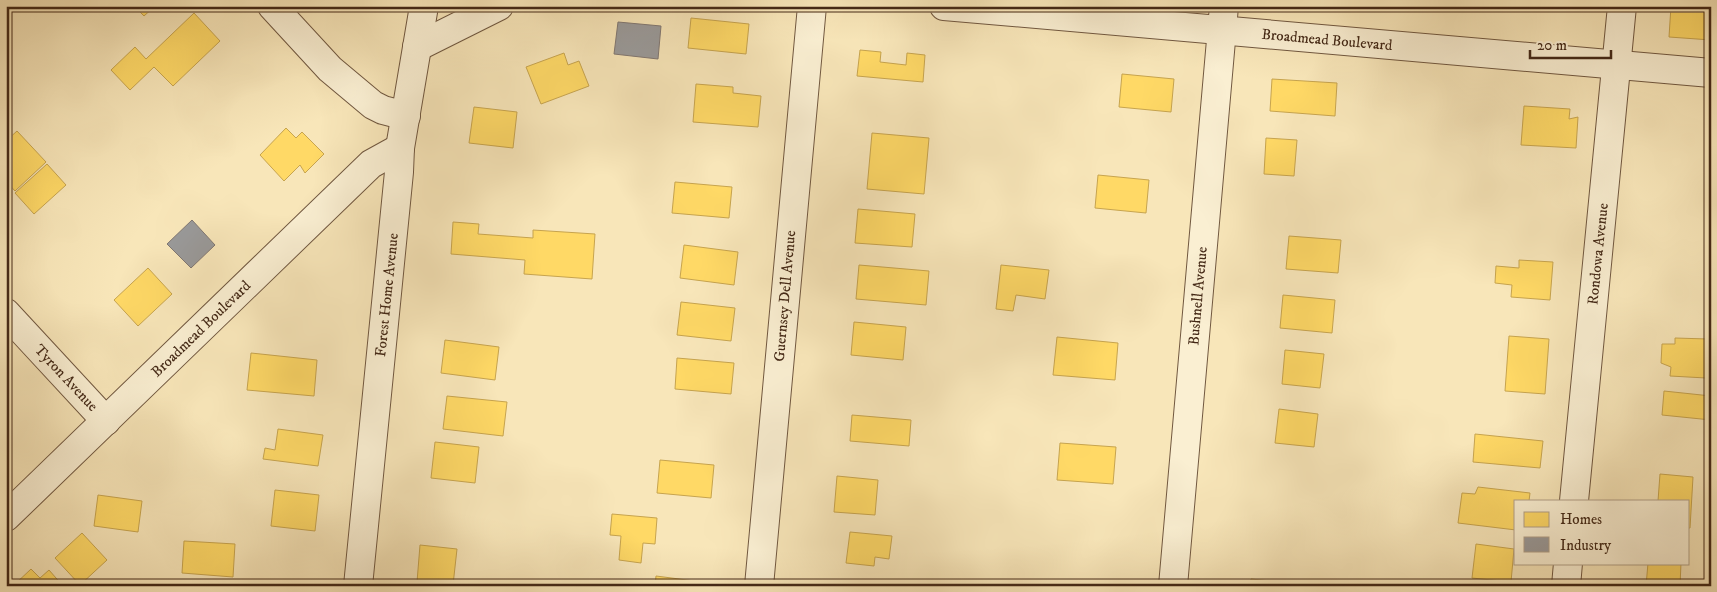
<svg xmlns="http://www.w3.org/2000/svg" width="1717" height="592" font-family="'IM FELL DW Pica',serif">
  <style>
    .homes { fill: #ffd966; stroke: #c7a44e }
    .industry { fill: #999; stroke: #807772 }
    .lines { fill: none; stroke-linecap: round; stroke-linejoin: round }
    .street-casing { stroke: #715840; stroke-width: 30 }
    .street { stroke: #faefd2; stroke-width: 28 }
    .labels { text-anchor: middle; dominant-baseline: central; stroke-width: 5; stroke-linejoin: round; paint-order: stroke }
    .street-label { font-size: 15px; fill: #442917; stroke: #faefd2 }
  </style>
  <rect width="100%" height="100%" fill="#f8e6b9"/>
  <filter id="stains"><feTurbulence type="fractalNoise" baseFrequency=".004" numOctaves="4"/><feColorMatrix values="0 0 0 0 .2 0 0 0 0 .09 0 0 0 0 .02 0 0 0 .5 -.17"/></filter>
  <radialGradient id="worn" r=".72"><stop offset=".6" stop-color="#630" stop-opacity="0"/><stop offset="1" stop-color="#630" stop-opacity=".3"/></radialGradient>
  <g class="homes">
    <path d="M134,6H155L144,16Z"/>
    <path d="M1671,6H1711V40L1669,37Z"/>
    <path d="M194,13L220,41L173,86L154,67L130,90L111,70L135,47L146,59Z"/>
    <path d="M691,18L749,24L746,54L688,48Z"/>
    <path d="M860,50L881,52L880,62L906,65L907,53L925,55L923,82L857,76Z"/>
    <path d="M564,53L568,65L579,61L589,86L541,104L526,67Z"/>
    <path d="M1122,74L1174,79L1171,112L1119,107Z"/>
    <path d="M1272,79L1337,83L1335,116L1270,111Z"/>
    <path d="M696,84L733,87V93L761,96L758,127L693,122Z"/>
    <path d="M1524,106L1570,109L1569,119L1578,117L1576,148L1521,145Z"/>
    <path d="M474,107L517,112L513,148L469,143Z"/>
    <path d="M286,128L296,138L302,132L324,154L305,173L300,165L284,181L260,155Z"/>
    <path d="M17,131L46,162L15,191L6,181V141Z"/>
    <path d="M872,133L929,138L924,194L867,189Z"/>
    <path d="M1266,138L1297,140L1294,176L1264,174Z"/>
    <path d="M47,164L66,185L34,214L15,193Z"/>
    <path d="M1098,175L1149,180L1146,213L1095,208Z"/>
    <path d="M675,182L732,187L729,218L672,213Z"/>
    <path d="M858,209L915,214L912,247L855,243Z"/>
    <path d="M453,222L479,224L478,234L533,238V230L595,234L592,279L524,274L525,260L451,254Z"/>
    <path d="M1289,236L1341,240L1338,273L1286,269Z"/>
    <path d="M684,245L738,252L734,285L680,278Z"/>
    <path d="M1519,260L1553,262L1550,300L1511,297L1512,285L1495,283L1496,266L1519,268Z"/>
    <path d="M859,265L929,271L926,305L856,299Z"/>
    <path d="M1001,265L1049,270L1045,299L1016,295L1013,311L996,309Z"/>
    <path d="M148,268L172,294L138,326L114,300Z"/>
    <path d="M1283,295L1335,300L1332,333L1280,328Z"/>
    <path d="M681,302L735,308L731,341L677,335Z"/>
    <path d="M854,322L906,327L903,360L851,355Z"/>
    <path d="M1509,336L1549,339L1545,394L1505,391Z"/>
    <path d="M1057,337L1118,343L1115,380L1053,375Z"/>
    <path d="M1675,338L1708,339L1706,378L1670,376L1671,367L1661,363L1662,344H1675Z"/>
    <path d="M445,340L499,347L495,380L441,373Z"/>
    <path d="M1285,350L1324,354L1320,388L1282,384Z"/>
    <path d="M251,353L317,360L314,396L247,390Z"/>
    <path d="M677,358L734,363L731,394L675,389Z"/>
    <path d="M1664,391L1711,396V420L1662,415Z"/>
    <path d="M447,396L507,402L503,436L443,429Z"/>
    <path d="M1279,409L1318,414L1314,447L1275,443Z"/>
    <path d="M852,415L911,420L909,446L850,441Z"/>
    <path d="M278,429L323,435L318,466L263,459L265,448L275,450Z"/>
    <path d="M1475,434L1543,441L1540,468L1473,462Z"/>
    <path d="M435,442L479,447L475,483L431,478Z"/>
    <path d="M1060,443L1116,447L1113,484L1057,480Z"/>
    <path d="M660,460L714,465L711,498L657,493Z"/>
    <path d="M1660,474L1693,477L1690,528H1688V501H1658Z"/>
    <path d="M837,476L878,480L875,515L834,512Z"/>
    <path d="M1478,487L1530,493L1529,501H1516V530L1458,523L1462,493L1475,494Z"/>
    <path d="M275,490L319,495L315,531L271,526Z"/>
    <path d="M98,495L142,501L138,532L94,526Z"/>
    <path d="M612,514L657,518L655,544L643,543L641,563L619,560L621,536L610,535Z"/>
    <path d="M850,532L892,536L889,559L875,557L874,566L846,563Z"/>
    <path d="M82,533L107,560L80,585L55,558Z"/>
    <path d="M184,541L235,544L233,577L182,573Z"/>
    <path d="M1476,544L1514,549L1511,582L1472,578Z"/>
    <path d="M420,545L457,549L453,585L417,582Z"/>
    <path d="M1648,563H1681L1680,586H1646Z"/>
    <path d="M31,569L40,578L49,570L63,586H13Z"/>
    <path d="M656,576L710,583V586H655Z"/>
    <path d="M1251,579L1302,584V586H1250Z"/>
  </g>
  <g class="industry">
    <path d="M618,22L661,26L658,59L614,54Z"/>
    <path d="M192,220L215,245L191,268L167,244Z"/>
  </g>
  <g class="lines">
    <g class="street-casing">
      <g id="street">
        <path d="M272,6L330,69L373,105L383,110L406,116"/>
        <path d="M944,6L1711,73"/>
        <path d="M417,47L499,6"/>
        <path d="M6,313L106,421"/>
        <path d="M1574,501L1622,6"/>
        <path d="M6,517L371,164L400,148"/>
        <path d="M358,586L399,172L400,148L424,6"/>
        <path d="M759,586L812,6"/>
        <path d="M1173,586L1224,6"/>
        <path d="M1566,586L1568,563"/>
      </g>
    </g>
    <use href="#street" class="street"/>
  </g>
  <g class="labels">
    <g class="street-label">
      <text transform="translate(1327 40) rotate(5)">Broadmead Boulevard</text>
      <text transform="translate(1598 254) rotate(-84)">Rondowa Avenue</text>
      <text transform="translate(387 295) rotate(-84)">Forest Home Avenue</text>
      <text transform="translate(785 296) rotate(-85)">Guernsey Dell Avenue</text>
      <text transform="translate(1198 296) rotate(-85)">Bushnell Avenue</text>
      <text transform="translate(201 329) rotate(-44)">Broadmead Boulevard</text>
      <text transform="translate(66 378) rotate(47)">Tyron Avenue</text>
    </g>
  </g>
  <rect width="1717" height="592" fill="none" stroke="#f8e6b9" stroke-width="25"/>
  <rect x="8" y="8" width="1702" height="577" fill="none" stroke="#442917" stroke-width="2.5"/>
  <rect x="12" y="12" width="1692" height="567" fill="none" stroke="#442917"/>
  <rect x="1514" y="500" width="175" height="65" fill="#faefd2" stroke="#b1a087"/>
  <rect x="1524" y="512" width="25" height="15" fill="#ffd966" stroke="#b1a087"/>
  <text x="1560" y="524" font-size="15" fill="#442917">Homes</text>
  <rect x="1524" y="537" width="25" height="15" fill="#999999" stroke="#b1a087"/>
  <text x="1560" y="550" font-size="15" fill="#442917">Industry</text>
  <path d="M1530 50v8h81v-8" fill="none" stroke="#442917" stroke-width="2.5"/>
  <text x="1537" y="50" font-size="15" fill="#442917" stroke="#faefd2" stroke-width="4" paint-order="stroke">20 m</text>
  <rect width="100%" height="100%" filter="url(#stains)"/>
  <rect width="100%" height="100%" fill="url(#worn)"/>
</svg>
